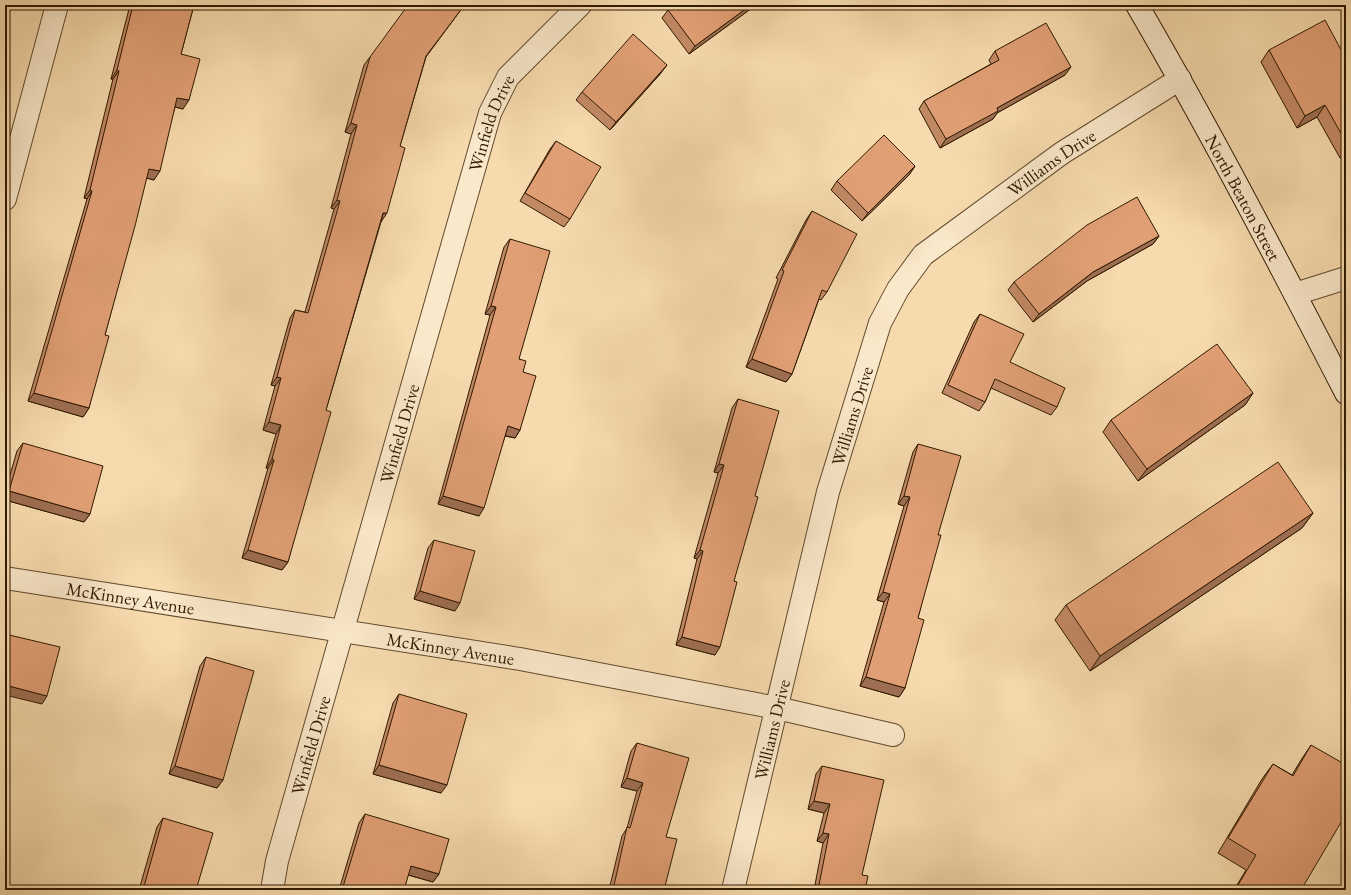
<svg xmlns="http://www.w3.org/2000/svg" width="1351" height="895" font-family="'EB Garamond',serif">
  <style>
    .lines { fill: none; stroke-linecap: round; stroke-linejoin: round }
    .street-casing { stroke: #614a2c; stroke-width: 24 }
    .secondary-casing { stroke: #2f1900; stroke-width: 24 }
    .street { stroke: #fae8ca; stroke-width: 22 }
    .secondary { stroke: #fae8ca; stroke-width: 22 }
    .wall { fill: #c28965; stroke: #2f1900 }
    .shaded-wall { fill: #9e6f52; stroke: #2f1900 }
    .building { fill: #e19f75; stroke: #2f1900 }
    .labels { text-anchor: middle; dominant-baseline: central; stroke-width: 3; stroke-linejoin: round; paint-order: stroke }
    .street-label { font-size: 18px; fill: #2f1900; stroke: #fae8ca }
  </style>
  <rect width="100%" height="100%" fill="#f7dbae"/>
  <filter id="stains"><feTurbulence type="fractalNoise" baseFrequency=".005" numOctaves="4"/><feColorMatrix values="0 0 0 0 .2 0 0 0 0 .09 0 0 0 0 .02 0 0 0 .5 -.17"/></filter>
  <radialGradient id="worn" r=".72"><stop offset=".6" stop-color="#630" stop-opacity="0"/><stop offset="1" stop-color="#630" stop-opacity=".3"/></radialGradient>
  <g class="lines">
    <g class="street-casing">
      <g id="street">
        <path d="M5,199L57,5"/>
        <path d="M1295,294L1346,278"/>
        <path id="s1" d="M5,578L520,659L777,708L893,735"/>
        <path id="s2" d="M272,890L277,861L490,113L508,77L580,5"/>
        <path id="s3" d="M733,890L828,492L880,323L898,289L923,255L1062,153L1180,79"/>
      </g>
    </g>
    <g class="secondary-casing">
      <g id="secondary">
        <path id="s4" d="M1137,5C1211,132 1279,263 1346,393"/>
      </g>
    </g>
    <use href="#street" class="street"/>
    <use href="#secondary" class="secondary"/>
  </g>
  <g class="wall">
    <path d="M130,5H194L181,54L183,109L175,107L154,180L146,178L105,335L89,408L83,417L28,401L87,199L84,198L113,79H111Z"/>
    <path d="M756,5L689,54L662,18L668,10Z"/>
    <path d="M463,7L426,57L400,146L381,222L326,410L288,562L282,570L242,558L268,468H266L276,434L263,430L275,386L271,385L290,318L295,310L305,312L334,209L331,208L351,134L345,132L364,65L370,57Z"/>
    <path d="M1269,50L1346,59V155L1340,158L1317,117L1297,128L1261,62Z"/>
    <path d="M995,51L1065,75L997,113L993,119L940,148L919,109L924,101L991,64L989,60Z"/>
    <path d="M661,73L610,130L576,100L582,92Z"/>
    <path d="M556,141L570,219L564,227L520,201L550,149Z"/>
    <path d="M915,166L909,175L862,221L831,190L837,181Z"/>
    <path d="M812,211L827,292L821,300L819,299L792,374L786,382L746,367L778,279L776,278L806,220Z"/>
    <path d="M1159,236L1153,244L1087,281L1033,322L1008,290L1014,282Z"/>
    <path d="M510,239L519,359L523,372L520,430L515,438L505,436L479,516L438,504L490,315L485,314L504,247Z"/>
    <path d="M980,314L1010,362L1057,407L1051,415L991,388L985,402L979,411L942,393L974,322Z"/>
    <path d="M1253,393L1245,405L1138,481L1103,432L1111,420Z"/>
    <path d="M738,399L755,496L715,655L676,645L697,559L694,558L718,473L714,472L732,408Z"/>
    <path d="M23,443L90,514L84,522L5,500V492L17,451Z"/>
    <path d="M918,444L938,535L918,618L905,688L899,697L860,686L884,602L877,600L904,506L898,504L913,452Z"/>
    <path d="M1313,513L1302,528L1090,671L1055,620L1066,605Z"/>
    <path d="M434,540L455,611L414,599L428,548Z"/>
    <path d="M206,657L223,780L217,788L169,774L200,666Z"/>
    <path d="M399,694L441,793L373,774L393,703Z"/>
    <path d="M637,743L666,837L664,890H609L622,836L627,828L637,791L621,787L631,751Z"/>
    <path d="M1311,745L1301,890H1234L1246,870L1218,853L1262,779L1273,764L1292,775L1301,760Z"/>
    <path d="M822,766L862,875L865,890H814L823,843L817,841L824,813L808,809L816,774Z"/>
    <path d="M365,814L439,874L433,882L408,875L404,890H339L359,823Z"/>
    <path d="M163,818L196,890H139L157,827Z"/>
  </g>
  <g class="shaded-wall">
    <path d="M751,5H756L689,54L695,46Z"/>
    <path d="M667,65L661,73L610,130L616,122Z"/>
    <path d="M1071,67L1065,75L997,113L993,119L940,148L946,139L997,108Z"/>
    <path d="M117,70L119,71L113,79H111Z"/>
    <path d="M177,98L189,100L183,109L171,106Z"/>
    <path d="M1325,105L1317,117L1297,128L1305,116Z"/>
    <path d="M351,123L357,125L351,134L345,132Z"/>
    <path d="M1346,150V155L1340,158Z"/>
    <path d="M915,166L909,175L862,221L868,213Z"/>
    <path d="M149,169L160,171L154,180L143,177Z"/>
    <path d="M90,190L92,191L87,199L84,198Z"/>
    <path d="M337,200L340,201L334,209L331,208Z"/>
    <path d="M383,213H387L381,222Z"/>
    <path d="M1159,236L1153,244L1087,281L1033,322L1039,314L1093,272Z"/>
    <path d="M491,306L496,307L490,315L485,314Z"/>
    <path d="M752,359L792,374L786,382L746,367Z"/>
    <path d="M277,377L281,378L275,386L271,385Z"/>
    <path d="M34,393L89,408L83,417L28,401Z"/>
    <path d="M1253,393L1245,405L1138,481L1147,469Z"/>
    <path d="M269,422L281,425L276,434L263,430Z"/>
    <path d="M508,426L520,430L515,438L502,435Z"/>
    <path d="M272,459L274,460L268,468H266Z"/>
    <path d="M719,464L724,465L718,473L714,472Z"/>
    <path d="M9,491L90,514L84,522L5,500V496Z"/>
    <path d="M443,496L484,508L479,516L438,504Z"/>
    <path d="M904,496L910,497L904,506L898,504Z"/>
    <path d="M1313,513L1302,528L1090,671L1100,656Z"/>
    <path d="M248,550L288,562L282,570L242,558Z"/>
    <path d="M700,550L703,551L697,559L694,558Z"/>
    <path d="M420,591L460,603L455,611L414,599Z"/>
    <path d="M883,592L890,594L884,602L877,600Z"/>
    <path d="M682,637L720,647L715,655L676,645Z"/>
    <path d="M866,677L905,688L899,697L860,686Z"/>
    <path d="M5,685L47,696L42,704L5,695Z"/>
    <path d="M379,765L447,785L441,793L373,774Z"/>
    <path d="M175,766L223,780L217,788L169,774Z"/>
    <path d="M627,778L643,783L637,791L621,787Z"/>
    <path d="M814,801L830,804L824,813L808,809Z"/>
    <path d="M823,833L829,834L823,843L817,841Z"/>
    <path d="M411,866L439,874L433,882L405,874Z"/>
  </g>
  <g class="building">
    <path d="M133,5H194L181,54L200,59L189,100L177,98L160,171L149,169L135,226L105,335L109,336L89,408L34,393L92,191L90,190L119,71L117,70Z"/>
    <path d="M408,5H461L463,7L426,56L400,146L405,148L387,213H383L326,410L331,412L288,562L248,550L274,460L272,459L281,425L269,422L281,378L277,377L295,310L308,313L340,201L337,200L357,125L351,123L370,57Z"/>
    <path d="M675,5H751L695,46L668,10Z"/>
    <path d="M1325,20L1346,59V142L1325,105L1305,116L1269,50Z"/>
    <path d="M1046,23L1071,67L997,108L998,111L946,139L924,101L999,60L995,51Z"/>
    <path d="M633,34L667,65L616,122L582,92Z"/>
    <path d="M884,135L915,166L868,213L837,181Z"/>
    <path d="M556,141L601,167L570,219L525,193Z"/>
    <path d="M1137,197L1159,236L1093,272L1039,314L1014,282L1087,225Z"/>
    <path d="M812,211L857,234L827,292L822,290L792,374L752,359L784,271L782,270Z"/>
    <path d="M510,239L550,251L519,359L526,361L523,372L536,376L520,430L508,426L484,508L443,496L496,307L491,306Z"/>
    <path d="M980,314L1024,334L1010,362L1065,388L1057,407L995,379L985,402L948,385Z"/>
    <path d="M1217,344L1253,393L1147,469L1111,420Z"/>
    <path d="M738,399L779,411L755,496L758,497L734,581L737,582L720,647L682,637L703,551L700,550L724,465L719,464Z"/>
    <path d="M23,443L103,466L90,514L9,491Z"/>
    <path d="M918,444L961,456L938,535H941L918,618L924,620L905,688L866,677L890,594L883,592L910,497L904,496Z"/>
    <path d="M1278,462L1313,513L1100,656L1066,605Z"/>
    <path d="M434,540L475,551L460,603L420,591Z"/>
    <path d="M5,634L60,647L47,696L5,685Z"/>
    <path d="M206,657L254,671L223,780L175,766Z"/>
    <path d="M399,694L467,714L447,785L379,765Z"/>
    <path d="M637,743L689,758L666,837L677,839L664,890H613L627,827L630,828L643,783L627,778Z"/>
    <path d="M1311,745L1346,765V814L1301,890H1246L1238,885L1256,855L1228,838L1273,764L1293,776Z"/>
    <path d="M822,766L884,780L862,875L868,876L865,890H818L829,834L823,833L830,804L814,801Z"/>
    <path d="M365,814L449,839L439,874L411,866L404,890H342Z"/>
    <path d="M163,818L213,833L196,890H143Z"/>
  </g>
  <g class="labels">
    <g class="street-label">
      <text stroke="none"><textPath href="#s2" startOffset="798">Winfield Drive</textPath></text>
      <text stroke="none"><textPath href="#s3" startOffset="825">Williams Drive</textPath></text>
      <text stroke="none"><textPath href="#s4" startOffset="220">North Beaton Street</textPath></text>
      <text stroke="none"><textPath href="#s3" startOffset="489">Williams Drive</textPath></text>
      <text stroke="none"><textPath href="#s2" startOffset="474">Winfield Drive</textPath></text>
      <text stroke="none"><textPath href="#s1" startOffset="127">McKinney Avenue</textPath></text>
      <text stroke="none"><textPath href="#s1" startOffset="451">McKinney Avenue</textPath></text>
      <text stroke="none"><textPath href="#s3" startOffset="165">Williams Drive</textPath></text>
      <text stroke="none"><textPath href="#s2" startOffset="150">Winfield Drive</textPath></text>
    </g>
  </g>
  <rect width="1351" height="895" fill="none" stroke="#f7dbae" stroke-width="20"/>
  <rect x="6" y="6" width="1339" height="883" fill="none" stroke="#2f1900" stroke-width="2"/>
  <rect x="10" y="10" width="1331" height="875" fill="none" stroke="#2f1900"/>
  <rect width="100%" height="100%" filter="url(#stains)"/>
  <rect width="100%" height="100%" fill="url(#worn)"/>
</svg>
